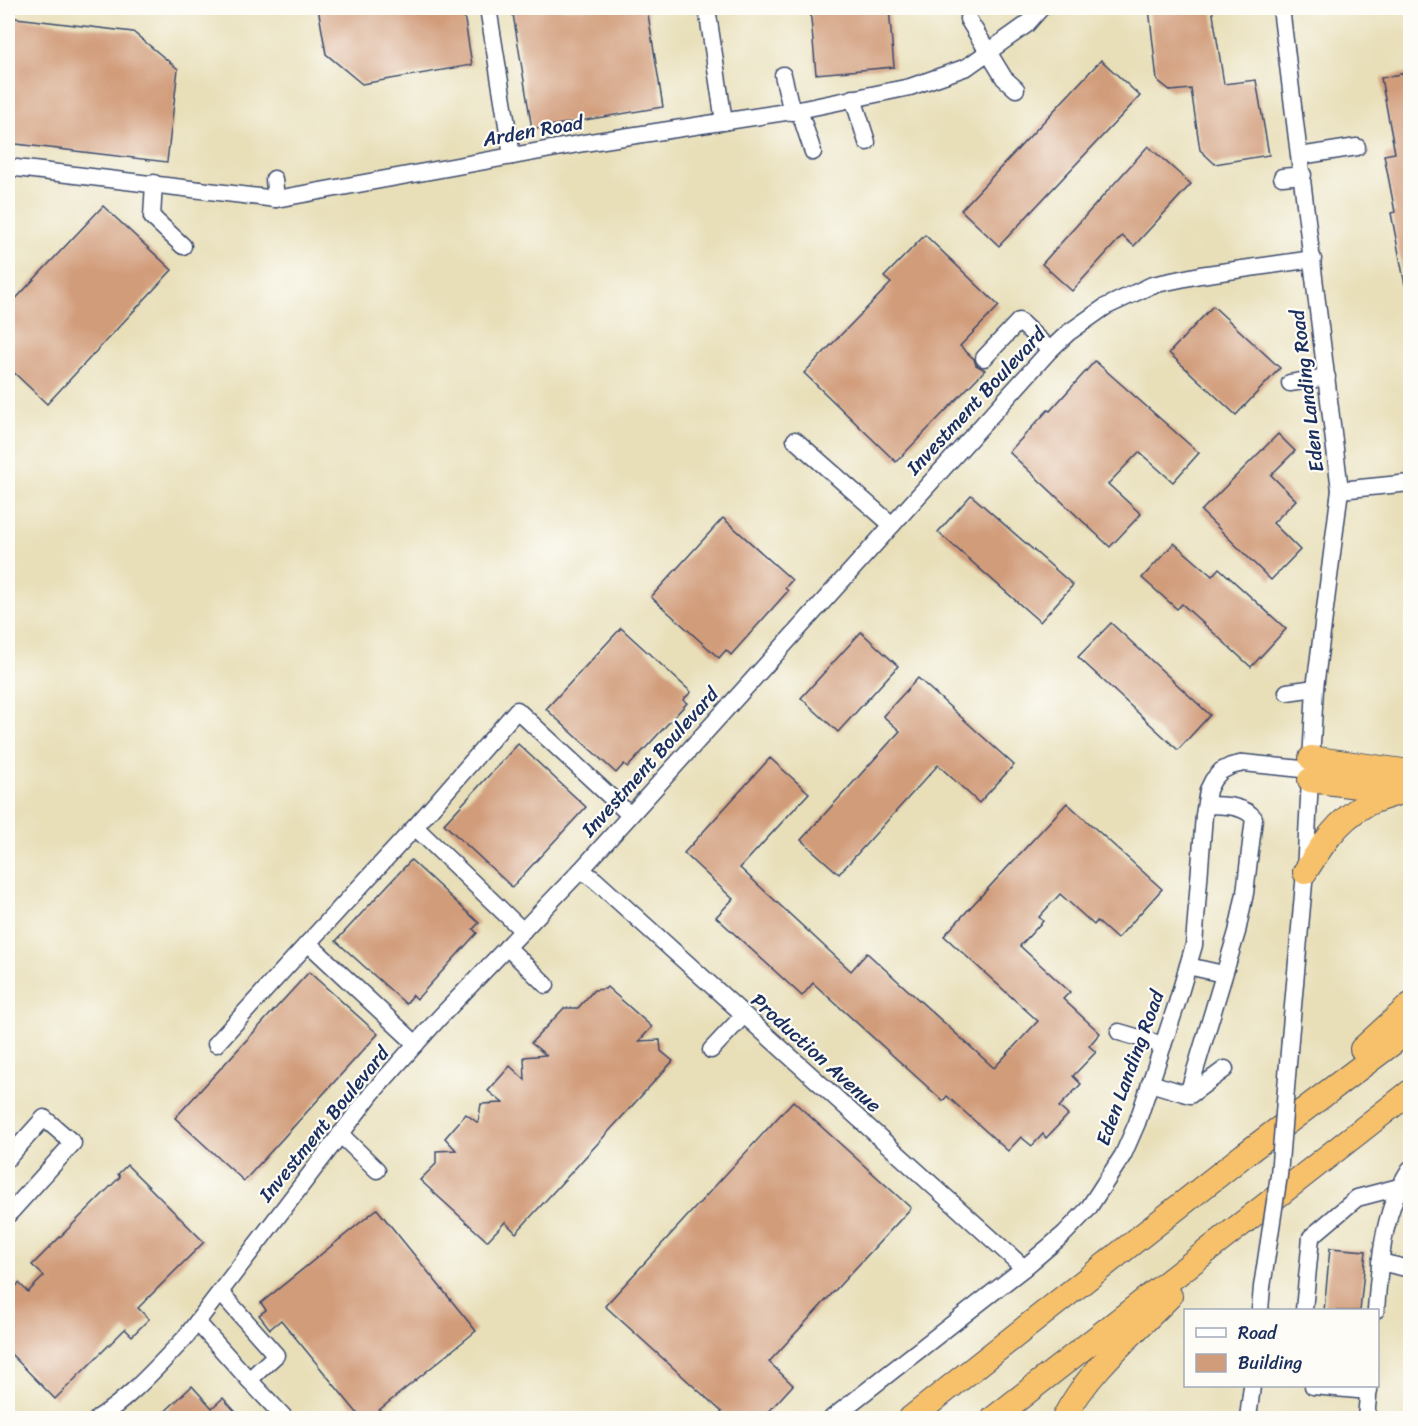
<svg xmlns="http://www.w3.org/2000/svg" width="1418" height="1426" font-family="Sriracha,sans-serif">
  <style>
    .building { fill: #d19c7a }
    .lines { fill: none; stroke-linecap: round; stroke-linejoin: round }
    .minor-casing { stroke: #3a496c; stroke-width: 19 }
    .highway-casing { stroke: #3a496c; stroke-width: 26 }
    .minor { stroke: #fff; stroke-width: 16 }
    .highway { stroke: #f6c16b; stroke-width: 24 }
    .minor-bridge-casing { stroke: #3a496c; stroke-width: 19; stroke-linecap: butt }
    .minor-bridge { stroke: #fff; stroke-width: 16 }
    .labels { text-anchor: middle; dominant-baseline: central; stroke-width: 4.5; stroke-linejoin: round; paint-order: stroke }
    .street-label { font-size: 20px; fill: #1b2f5e; stroke: #fdfcf7 }
  </style>
  <rect width="100%" height="100%" fill="#fdfcf7"/>
  <filter id="ink" filterUnits="userSpaceOnUse"><feTurbulence type="fractalNoise" baseFrequency=".0167" numOctaves="2"/><feDisplacementMap in="SourceGraphic" scale="12" xChannelSelector="R" yChannelSelector="G"/><feConvolveMatrix kernelMatrix="1 2 1 2 8 2 1 2 1" color-interpolation-filters="sRGB"/></filter>
  <filter id="wash" filterUnits="userSpaceOnUse"><feTurbulence type="fractalNoise" baseFrequency=".008" numOctaves="4" result="noise"/><feDisplacementMap in="SourceGraphic" scale="24" xChannelSelector="R" yChannelSelector="G"/><feGaussianBlur stdDeviation="1.35" result="paint"/><feColorMatrix in="noise" values="0 0 0 0 0 0 0 0 0 0 0 0 0 0 0 0 0 1.4 0 .05"/><feComposite in="paint" operator="in"/></filter>
  <g filter="url(#wash)">
    <rect width="100%" height="100%" fill="#e8dfb9"/>
    <g id="blocks">
      <g class="building">
        <path d="M318,8H463L472,65L362,84L326,54Z"/>
        <path d="M512,8H647L663,107L532,129Z"/>
        <path d="M810,8H889L894,67L816,74Z"/>
        <path d="M1149,8H1212L1224,84L1256,80L1269,155L1215,164L1200,150L1191,89L1171,91L1157,80Z"/>
        <path d="M8,17L133,32L178,69L167,162L8,143Z"/>
        <path d="M1101,60L1140,96L999,246L961,210Z"/>
        <path d="M1410,72V284L1405,285L1391,213L1395,212L1384,155L1395,153L1381,78Z"/>
        <path d="M1148,146L1191,184L1134,246L1122,236L1072,291L1042,264Z"/>
        <path d="M103,206L172,270L47,404L8,367V307Z"/>
        <path d="M925,235L999,306L960,346L974,359L976,365L985,370L896,462L804,373L891,283L884,277Z"/>
        <path d="M1213,306L1280,368L1236,415L1169,353Z"/>
        <path d="M1095,361L1199,453L1173,482L1139,452L1108,484L1141,514L1110,547L1009,452L1048,410L1050,411Z"/>
        <path d="M1278,434L1295,451L1271,475L1296,500L1273,523L1300,550L1271,580L1201,511Z"/>
        <path d="M971,495L1073,585L1040,622L938,532Z"/>
        <path d="M723,518L792,580L785,588L788,591L731,655L726,650L719,658L651,597Z"/>
        <path d="M1174,543L1212,576L1219,568L1286,629L1251,667L1182,604L1177,609L1142,578Z"/>
        <path d="M1111,623L1210,715L1178,750L1078,657Z"/>
        <path d="M621,628L691,692L683,700L687,703L628,767L624,764L616,773L546,709Z"/>
        <path d="M861,632L898,666L838,732L801,698Z"/>
        <path d="M918,678L1014,765L979,803L938,765L839,874L801,840L900,731L883,716Z"/>
        <path d="M518,744L586,807L512,887L444,824Z"/>
        <path d="M770,758L809,793L740,868L851,971L867,953L994,1068L1038,1021L944,936L1067,803L1162,889L1117,939L1097,921L1094,925L1060,894L1039,917L1043,921L1020,946L1070,992L1063,999L1100,1033L1089,1046L1096,1052L1073,1076L1081,1084L1059,1107L1068,1115L1046,1138L1043,1134L1032,1146L1021,1137L1008,1151L947,1096L943,1101L813,983L802,996L716,917L733,899L684,853Z"/>
        <path d="M411,860L479,923L473,929L477,933L417,999L413,995L406,1004L336,941Z"/>
        <path d="M309,972L378,1034L244,1181L175,1118Z"/>
        <path d="M607,987L652,1027L639,1041L660,1040L661,1051L673,1061L516,1233L505,1222L487,1241L420,1180L436,1164V1151L456,1150L445,1138L466,1114L478,1123L481,1104L503,1103L488,1091L510,1066L525,1080L524,1057L546,1055L531,1043L564,1008H578L594,990L605,989Z"/>
        <path d="M793,1101L911,1208L769,1362L793,1385L762,1419H715L722,1412L605,1306Z"/>
        <path d="M127,1165L204,1242L138,1308L149,1319L132,1336L125,1329L55,1399L8,1351V1295L19,1283L28,1292L44,1276L32,1265L120,1177L118,1174Z"/>
        <path d="M377,1209L476,1331L368,1419H362L281,1320L270,1329L259,1315L266,1310L261,1303Z"/>
        <path d="M1330,1248L1366,1251L1360,1311H1324Z"/>
        <path d="M192,1386L212,1408L223,1398L242,1419H157Z"/>
      </g>
    </g>
  </g>
  <g filter="url(#ink)">
    <use href="#blocks" fill-opacity="0" stroke="#3a496c" stroke-width="1.5"/>
    <g class="lines">
      <g class="minor-casing">
        <g id="minor">
          <path d="M488,8L512,156"/>
          <path d="M707,8L724,122"/>
          <path d="M1281,8L1340,490L1315,688L1305,872L1290,1039"/>
          <path d="M968,19L1004,78L1016,89"/>
          <path d="M783,75L792,112"/>
          <path d="M853,98L867,142"/>
          <path d="M799,110L813,152"/>
          <path d="M1300,156L1357,147"/>
          <path d="M8,167L276,199L584,143L799,110L910,87L967,67L1026,25L1041,8"/>
          <path d="M1282,177L1303,175"/>
          <path d="M274,179L276,199"/>
          <path d="M154,183L152,217L183,246"/>
          <path d="M984,358L1019,321L1050,350"/>
          <path d="M1290,383L1327,377"/>
          <path d="M795,440L892,525"/>
          <path d="M1340,490L1410,483"/>
          <path d="M1287,692L1315,688"/>
          <path d="M415,827L517,710L630,815"/>
          <path d="M581,870L595,880L1024,1268"/>
          <path d="M308,943L415,827L523,931"/>
          <path d="M507,947L546,985"/>
          <path d="M1188,966L1223,974"/>
          <path d="M1119,1032L1163,1045"/>
          <path d="M216,1044L308,943L416,1044"/>
          <path d="M711,1050L743,1016"/>
          <path d="M1150,1083L1190,1095L1225,1069"/>
          <path d="M1188,1094L1237,932L1245,893L1254,818C1243,804 1222,806 1206,805"/>
          <path d="M340,1134L377,1170"/>
          <path d="M8,1158L44,1118L73,1143L8,1215"/>
          <path d="M1380,1262L1410,1269"/>
          <path d="M1260,1310L1262,1287"/>
          <path d="M1304,1310L1311,1237L1357,1198L1399,1187"/>
          <path d="M1376,1310C1380,1262 1382,1211 1410,1169"/>
          <path d="M197,1322L249,1380L276,1355L220,1292"/>
          <path d="M249,1380L285,1418"/>
          <path d="M1313,1386L1369,1391"/>
          <path d="M98,1418C131,1397 157,1367 184,1339L372,1093L440,1017L581,870L1050,350L1068,333L1105,307L1152,285L1200,275L1313,259"/>
          <path d="M832,1418L1024,1268L1064,1234L1088,1209L1123,1155L1137,1123L1177,1003L1194,945L1204,815L1208,790L1213,780L1221,771L1231,766L1244,763L1311,770"/>
          <path d="M1248,1418L1252,1386"/>
          <path d="M1366,1418L1369,1386"/>
        </g>
      </g>
      <g class="highway-casing">
        <g id="highway">
          <path d="M1311,758L1410,772"/>
          <path d="M1310,780L1397,791"/>
          <path d="M1305,872C1322,845 1337,821 1365,805C1376,799 1390,796 1401,792"/>
          <path d="M1362,1049L1410,1005"/>
          <path d="M911,1418L1244,1155L1410,1030"/>
          <path d="M994,1418L1410,1092"/>
          <path d="M1064,1418C1087,1372 1134,1333 1170,1296"/>
        </g>
      </g>
      <use href="#minor" class="minor"/>
      <use href="#highway" class="highway"/>
      <g class="minor-bridge-casing">
        <path id="minor-bridge" d="M1262,1287L1279,1175L1290,1039"/>
      </g>
      <use href="#minor-bridge" class="minor-bridge"/>
    </g>
  </g>
  <g class="labels">
    <g class="street-label">
      <text transform="translate(533 131) rotate(-10)">Arden Road</text>
      <text transform="translate(1307 391) rotate(-97)">Eden Landing Road</text>
      <text transform="translate(976 401) rotate(-47)">Investment Boulevard</text>
      <text transform="translate(650 762) rotate(-48)">Investment Boulevard</text>
      <text transform="translate(816 1053) rotate(42)">Production Avenue</text>
      <text transform="translate(1130 1068) rotate(-70)">Eden Landing Road</text>
      <text transform="translate(324 1124) rotate(-51)">Investment Boulevard</text>
    </g>
  </g>
  <rect width="1418" height="1426" fill="none" stroke="#fdfcf7" stroke-width="30"/>
  <rect x="1184" y="1309" width="195" height="78" fill="#fdfcf7" stroke="#a3aaba" stroke-width="1.5"/>
  <rect x="1196" y="1328" width="30" height="9" fill="#ffffff" stroke="#a3aaba" stroke-width="1.5"/>
  <text x="1238" y="1339" font-size="18" fill="#1b2f5e">Road</text>
  <rect x="1196" y="1354" width="30" height="18" fill="#d19c7a" stroke="#a3aaba" stroke-width="1.5"/>
  <text x="1238" y="1369" font-size="18" fill="#1b2f5e">Building</text>
</svg>
